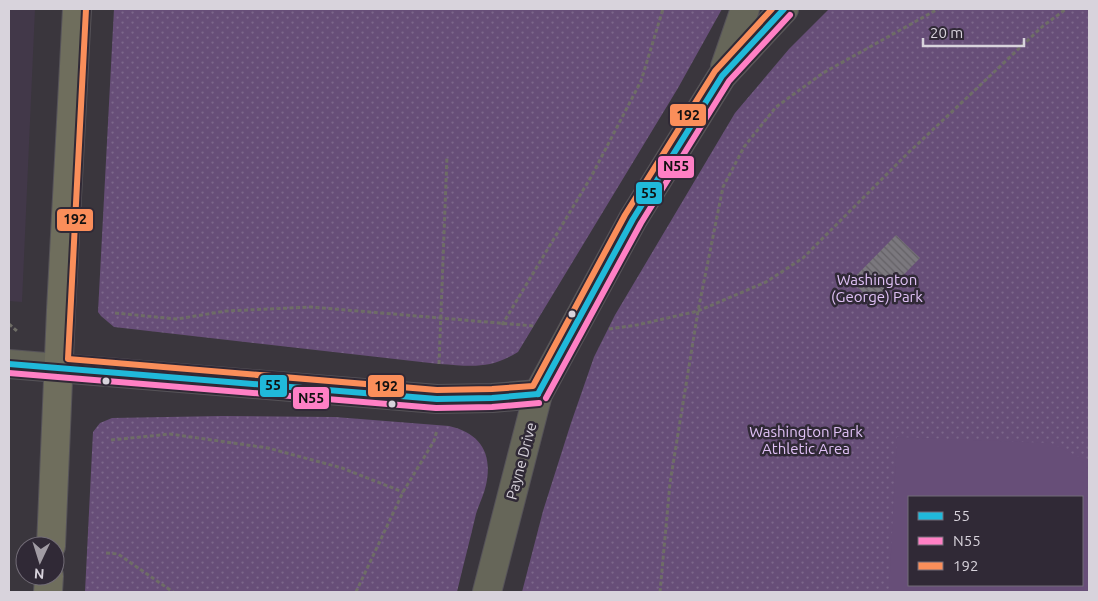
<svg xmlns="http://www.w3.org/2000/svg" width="1098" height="601" font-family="Ubuntu,sans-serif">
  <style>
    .built { fill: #423849 }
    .park { fill: url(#park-dots); fill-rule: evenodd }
    .pitch { fill: #674e78; fill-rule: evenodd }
    .building { fill: url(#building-back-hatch) }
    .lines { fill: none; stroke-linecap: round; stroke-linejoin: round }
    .minor-casing { stroke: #565359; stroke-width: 30 }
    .major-casing { stroke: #565359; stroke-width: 30 }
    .path { stroke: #6e6d66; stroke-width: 3; stroke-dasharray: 4 2.5; stroke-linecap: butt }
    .minor { stroke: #666659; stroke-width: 28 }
    .major { stroke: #6f6e5d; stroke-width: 28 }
    .bus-1-casing { stroke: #302936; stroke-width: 10 }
    .bus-2-casing { stroke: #302936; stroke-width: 10 }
    .bus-3-casing { stroke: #302936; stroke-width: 10 }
    .bus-1 { stroke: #20b9da; stroke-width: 6 }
    .bus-2 { stroke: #ff80c5; stroke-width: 6 }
    .bus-3 { stroke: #fa8e5a; stroke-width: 6 }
    .bus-dot { fill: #d8d3dc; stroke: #302936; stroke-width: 2 }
    .labels { text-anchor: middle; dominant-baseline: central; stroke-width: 5; stroke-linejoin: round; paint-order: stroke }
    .park-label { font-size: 15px; fill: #e0c1f6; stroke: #302936 }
    .street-label { font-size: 15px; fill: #d8d3dc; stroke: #302936 }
    .line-badge { stroke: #302936; stroke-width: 2 }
    .pale-badge-label { font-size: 14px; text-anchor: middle; font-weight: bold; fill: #111 }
  </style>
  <defs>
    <pattern id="park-dots" width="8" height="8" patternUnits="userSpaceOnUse" patternTransform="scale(1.25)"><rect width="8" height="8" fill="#674e78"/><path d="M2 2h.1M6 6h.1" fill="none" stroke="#7c678b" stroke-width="1.8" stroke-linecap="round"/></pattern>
    <pattern id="building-back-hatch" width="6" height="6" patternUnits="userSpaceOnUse" patternTransform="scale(1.25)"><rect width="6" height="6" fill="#7b787e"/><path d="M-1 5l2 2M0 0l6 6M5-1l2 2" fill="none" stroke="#646166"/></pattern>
  </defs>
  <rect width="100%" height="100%" fill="#3a363d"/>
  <path class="built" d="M9,9H35L22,302L9,301Z"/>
  <g class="park">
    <path d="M114,9H722L678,88L518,352C489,370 471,366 439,364L114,327L101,316L98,312Z"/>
    <path d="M829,9H1089V592H522L543,511L571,423L594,357L615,315L735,113L789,49ZM909,497H1082V585H909Z"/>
    <path d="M222,416L335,417L449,426C480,433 493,453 486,485C484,495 479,504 476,514C470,540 463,566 457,592H85L93,432L100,423L112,418Z"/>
  </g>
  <path class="pitch" d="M897,437L1051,443L1089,462V592H889ZM909,497H1082V585H909Z"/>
  <path class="building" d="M896,235L920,258L875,304L851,281Z"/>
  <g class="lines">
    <g class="minor-casing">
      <g id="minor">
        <path d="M725,67L745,9"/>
        <path d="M9,364L437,399L492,398L538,394"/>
        <path d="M487,592L538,394L633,219L722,76L784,9"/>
      </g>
    </g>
    <g class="major-casing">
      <g id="major">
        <path d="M51,546L61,310L77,9"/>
        <path d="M48,592L49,576"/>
      </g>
    </g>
    <g class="path">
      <path d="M115,313L177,319L226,311L311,307L534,326"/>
      <path d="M9,324L18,332"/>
      <path d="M502,325L591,177L641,81L663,9"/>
      <path d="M609,329L637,325L698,311L766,282L803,258L907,154L1043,26L1066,9"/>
      <path d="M439,364L447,156"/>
      <path d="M111,440L170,434L268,448L342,468L403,492"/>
      <path d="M106,553L118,554L173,592"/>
      <path d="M356,592L403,492L434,441L437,430"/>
      <path d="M660,592L670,483L698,311L723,187L744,147L776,107L823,73L938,9"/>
    </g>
    <use href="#minor" class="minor"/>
    <use href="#major" class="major"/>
    <g class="bus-1-casing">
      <g id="bus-1">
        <path d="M9,364L437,399L492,398L538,394"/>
        <path d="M538,394L633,219L722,76L784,9"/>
      </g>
    </g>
    <g class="bus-2-casing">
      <g id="bus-2">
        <path d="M9,373L436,408L492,407L539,403"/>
        <path d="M546,398L641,223L729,81L790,15"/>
      </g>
    </g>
    <g class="bus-3-casing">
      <path id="bus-3" d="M86,9L68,359L437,390L492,389L533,386L625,215L715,71L772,9"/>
    </g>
    <use href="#bus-1" class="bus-1"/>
    <use href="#bus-2" class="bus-2"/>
    <use href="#bus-3" class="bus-3"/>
  </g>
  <g class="bus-dot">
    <circle cx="572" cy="314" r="4.5"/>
    <circle cx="106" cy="381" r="4.5"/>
    <circle cx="392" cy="404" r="4.5"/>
  </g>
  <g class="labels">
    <g class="park-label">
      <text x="877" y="279">Washington<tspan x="877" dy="17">(George) Park</tspan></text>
      <text x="806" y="431">Washington Park<tspan x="806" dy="17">Athletic Area</tspan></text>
    </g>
    <g class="street-label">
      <text transform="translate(521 461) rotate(-75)">Payne Drive</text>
    </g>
  </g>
  <g class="line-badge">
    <rect x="669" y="103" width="38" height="24" rx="5" fill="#fa8e5a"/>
    <rect x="657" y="155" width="38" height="24" rx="5" fill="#ff80c5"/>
    <rect x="635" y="181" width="28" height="24" rx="5" fill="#20b9da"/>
    <rect x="56" y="208" width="38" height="24" rx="5" fill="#fa8e5a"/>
    <rect x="259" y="374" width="29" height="24" rx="5" fill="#20b9da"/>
    <rect x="367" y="374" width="38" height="24" rx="5" fill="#fa8e5a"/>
    <rect x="292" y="386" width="38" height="24" rx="5" fill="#ff80c5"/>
  </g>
  <g class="pale-badge-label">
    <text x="688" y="120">192</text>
    <text x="676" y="171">N55</text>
    <text x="649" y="198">55</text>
    <text x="75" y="224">192</text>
    <text x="273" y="390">55</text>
    <text x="386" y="391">192</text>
    <text x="311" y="403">N55</text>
  </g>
  <rect width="1098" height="601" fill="none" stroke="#d8d3dc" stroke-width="20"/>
  <rect x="908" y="496" width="175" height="90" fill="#302936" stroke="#736d78"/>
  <rect x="918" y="512" width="25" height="8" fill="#20b9da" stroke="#736d78"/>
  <text x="953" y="521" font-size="15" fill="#d8d3dc">55</text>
  <rect x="918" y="537" width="25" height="8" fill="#ff80c5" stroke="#736d78"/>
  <text x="953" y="546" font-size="15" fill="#d8d3dc">N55</text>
  <rect x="918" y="562" width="25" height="8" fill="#fa8e5a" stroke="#736d78"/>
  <text x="953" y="571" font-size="15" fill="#d8d3dc">192</text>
  <g transform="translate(40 561) rotate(184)"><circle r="24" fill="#302936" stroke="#736d78"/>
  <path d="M0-4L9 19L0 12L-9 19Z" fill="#a19ca4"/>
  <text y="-8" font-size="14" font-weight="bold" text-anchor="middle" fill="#d8d3dc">N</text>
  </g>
  <path d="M923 38v8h101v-8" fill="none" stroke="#d8d3dc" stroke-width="2.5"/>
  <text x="930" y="38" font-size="15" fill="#d8d3dc" stroke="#302936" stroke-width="4" paint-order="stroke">20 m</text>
</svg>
